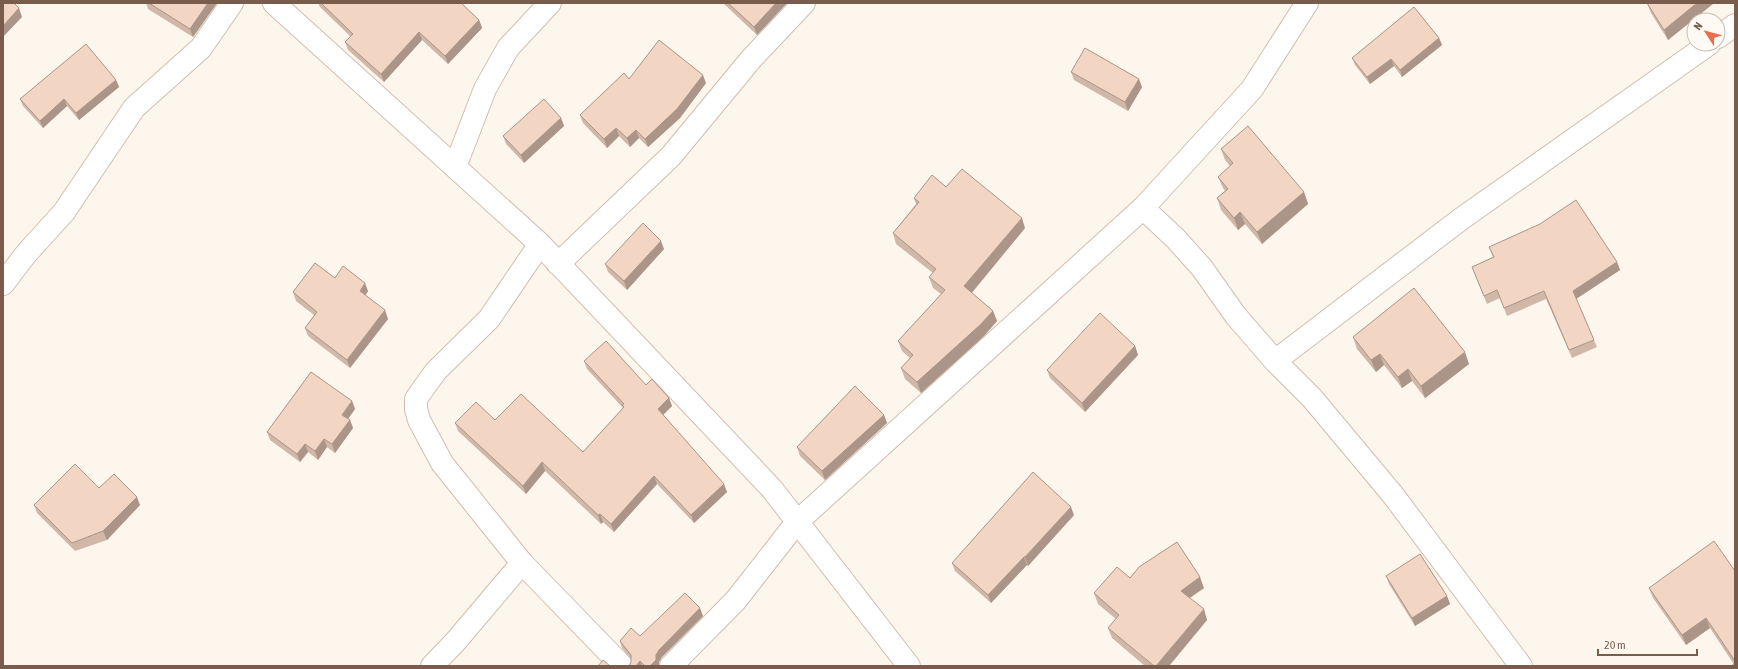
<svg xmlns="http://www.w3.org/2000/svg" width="1738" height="669" font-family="'Asap Condensed',sans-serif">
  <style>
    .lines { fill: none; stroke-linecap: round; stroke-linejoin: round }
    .minor-casing { stroke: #d1beb0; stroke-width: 24 }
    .minor { stroke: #fff; stroke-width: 22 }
    .wall { fill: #d1b7a8 }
    .shaded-wall { fill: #aa9588 }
    .building { fill: #f3d5c3; stroke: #aa9588 }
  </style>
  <rect width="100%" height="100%" fill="#fdf6ec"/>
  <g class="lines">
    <g class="minor-casing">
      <g id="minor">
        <path d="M274,3L540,244L772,489L909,666"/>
        <path d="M1718,37L1735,25"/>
        <path d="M455,167L485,89L508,48L550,3"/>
        <path d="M1143,208L1176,239L1202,268L1236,316L1275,361L1312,398L1393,495L1521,666"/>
        <path d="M540,244L489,319L436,371L425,386L416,399V409L419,420L442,463L522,563L622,666"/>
        <path d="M558,264L671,156L752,58L804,3"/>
        <path d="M3,284L26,254L64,212L134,108L201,48L232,3"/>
        <path d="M1275,361L1461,219L1709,44"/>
        <path d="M432,666L456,641L522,563"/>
        <path d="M671,666L736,600L797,522L1143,208L1252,89L1307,3"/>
      </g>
    </g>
    <use href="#minor" class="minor"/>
  </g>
  <g class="wall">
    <path d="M146,3H217L193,37L148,9Z"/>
    <path d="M318,3H461L479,20L482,28L448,64L422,40L384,82L348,50L345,42L350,36L320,7Z"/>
    <path d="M723,3H787L757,35Z"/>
    <path d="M1647,3H1714L1668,40L1651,13Z"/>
    <path d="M1439,38L1442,45L1402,77L1394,66L1370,84L1355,65L1352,58Z"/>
    <path d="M1071,72L1142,87L1128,111L1074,80Z"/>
    <path d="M116,80L119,87L79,120L67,106L43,128L23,106L20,99Z"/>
    <path d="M706,83L680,118L648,147L639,138L630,147L619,136L607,148L583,123L580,115Z"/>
    <path d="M561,118L564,126L524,163L506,144L503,136Z"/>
    <path d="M1221,149L1304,192L1308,204L1262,244L1245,224L1238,230L1221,210L1217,198L1225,191L1223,188L1218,177L1230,166L1225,160Z"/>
    <path d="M946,187L1025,228L972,293L993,311L997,321L984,336L921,393L905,379L901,368L910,358L902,351L898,341L941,294L933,288L929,277L933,273L896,244L893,233L916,204L914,198Z"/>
    <path d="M1489,247L1617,262L1620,270L1576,299L1597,347L1572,358L1546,299L1507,316L1500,298L1487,304L1472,267L1493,257Z"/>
    <path d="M664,249L627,290L608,272L605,264Z"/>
    <path d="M335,278L368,291L365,295L388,319L350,368L308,336L305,328L314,315L296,301L293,292Z"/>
    <path d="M1353,337L1469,364L1425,398L1412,381L1402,388L1384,365L1376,372L1357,349Z"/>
    <path d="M1135,346L1138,355L1085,412L1050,378L1047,370Z"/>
    <path d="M584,361L646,385L669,398L672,406L663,415L727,492L694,523L657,484L614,532L603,522L601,524L545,471L526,494L458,431L455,423L583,452L623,408L587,369Z"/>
    <path d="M352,401L355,409L348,419L350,420L353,428L335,453L327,447L318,460L308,452L300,462L270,440L267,432Z"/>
    <path d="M884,415L887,423L825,480L800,456L797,447Z"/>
    <path d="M99,488L140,505L107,540L75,551L37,513L34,505Z"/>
    <path d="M1074,515L1028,566L1027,565L991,603L955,571L952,563Z"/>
    <path d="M1735,571V666L1710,628L1686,645L1653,598L1649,588Z"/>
    <path d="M1386,576L1447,596L1450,604L1415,626L1389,584Z"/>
    <path d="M1204,588L1190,598L1207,620L1169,666H1145L1112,638L1108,628L1116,619L1098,604L1094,593Z"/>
    <path d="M703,616L662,657L659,662V666H629L631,662V659L622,648L620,641L640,636Z"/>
  </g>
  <g class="shaded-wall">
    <path d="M208,3H217L193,37L190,29Z"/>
    <path d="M776,3H787L757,35L754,27Z"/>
    <path d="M1697,3H1714L1668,40L1664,30Z"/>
    <path d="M19,8L22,17L3,37V26Z"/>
    <path d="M479,20L482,28L448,64L445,56Z"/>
    <path d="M419,32L422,40L384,82L381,74Z"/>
    <path d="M1439,38L1442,45L1402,77L1400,70Z"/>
    <path d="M1391,59L1394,66L1370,84L1367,77Z"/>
    <path d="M703,75L706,83L680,118L648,147L645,139Z"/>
    <path d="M1139,79L1142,87L1128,111L1125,102Z"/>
    <path d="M116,80L119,87L79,120L76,113Z"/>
    <path d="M64,99L67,106L43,128L40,121Z"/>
    <path d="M561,118L564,126L524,163L521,155Z"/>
    <path d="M616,128L619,136L607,148L604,139Z"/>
    <path d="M636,130L639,138L630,147L627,138Z"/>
    <path d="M1304,192L1308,204L1262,244L1257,232Z"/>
    <path d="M1240,212L1245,224L1238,230L1234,218Z"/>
    <path d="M1022,218L1025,228L968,297L964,286Z"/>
    <path d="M661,241L664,249L627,290L624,281Z"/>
    <path d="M1617,262L1620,270L1576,299L1573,291Z"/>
    <path d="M365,283L368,291L363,299L360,291Z"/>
    <path d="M385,310L388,319L350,368L347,360Z"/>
    <path d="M993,311L997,321L984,336L921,393L917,382Z"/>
    <path d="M1135,346L1138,355L1085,412L1082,403Z"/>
    <path d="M1465,352L1469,364L1425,398L1421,386Z"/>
    <path d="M1380,354L1384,365L1376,372L1371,360Z"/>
    <path d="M1408,369L1412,381L1402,388L1398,377Z"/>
    <path d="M669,398L672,406L661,417L658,409Z"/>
    <path d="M352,401L355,409L345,423L342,415Z"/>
    <path d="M884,415L887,423L825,480L822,471Z"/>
    <path d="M350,420L353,428L335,453L332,444Z"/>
    <path d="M324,439L327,447L318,460L315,451Z"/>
    <path d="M305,444L308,452L300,462L297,454Z"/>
    <path d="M542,462L545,471L526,494L523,486Z"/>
    <path d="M654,476L657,484L614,532L611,524Z"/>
    <path d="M724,484L727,492L694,523L691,515Z"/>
    <path d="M137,497L140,505L107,540L103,531Z"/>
    <path d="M1071,507L1074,515L1028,566L1025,557Z"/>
    <path d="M600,514L603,522L601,524L598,515Z"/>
    <path d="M1024,557L1027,565L991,603L988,595Z"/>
    <path d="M1200,577L1204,588L1185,601L1181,591Z"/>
    <path d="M1447,596L1450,604L1415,626L1412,618Z"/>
    <path d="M700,608L703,616L662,657L659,662V666H650L659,650Z"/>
    <path d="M1204,609L1207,620L1169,666H1156Z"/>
    <path d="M1706,618L1710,628L1686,645L1682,635Z"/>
    <path d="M640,661L642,666H636Z"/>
  </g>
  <g class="building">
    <path d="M3,3H14L19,8L3,26Z"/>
    <path d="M149,3H208L190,29Z"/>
    <path d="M321,3H461L479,20L445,56L419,32L381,74L345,42L353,34Z"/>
    <path d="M728,3H776L754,27Z"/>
    <path d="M1647,3H1697L1664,30Z"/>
    <path d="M1414,7L1439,38L1400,70L1391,59L1367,77L1352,58Z"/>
    <path d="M659,40L703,75L677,109L645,139L636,130L627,138L616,128L604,139L580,115L624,73L629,79Z"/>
    <path d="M86,44L116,80L76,113L64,99L40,121L20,99Z"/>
    <path d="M1085,48L1139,79L1125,102L1071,72Z"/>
    <path d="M544,99L561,118L521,155L503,136Z"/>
    <path d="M1248,126L1304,192L1257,232L1240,212L1234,218L1217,198L1228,189L1218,177L1233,163L1221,149Z"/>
    <path d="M962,169L1022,218L964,286L993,311L980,325L917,382L901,368L913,355L898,341L945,290L929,277L936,269L893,233L919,202L914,198L932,175L946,187Z"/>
    <path d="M1576,200L1617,262L1573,291L1594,340L1569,350L1544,291L1504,308L1497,290L1484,296L1472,267L1494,257L1489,247L1540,224Z"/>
    <path d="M643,223L661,241L624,281L605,264Z"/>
    <path d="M315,263L335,278L343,266L365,283L360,291L385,310L347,360L305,328L317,312L293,292Z"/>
    <path d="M1414,288L1465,352L1421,386L1408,369L1398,377L1380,354L1371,360L1353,337Z"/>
    <path d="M1100,313L1135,346L1082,403L1047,370Z"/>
    <path d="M606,341L646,385L652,379L669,398L658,409L724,484L691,515L654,476L611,524L600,514L598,515L542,462L523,486L455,423L476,402L495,420L521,394L583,452L624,407L622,405L624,404L584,361Z"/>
    <path d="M311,372L352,401L342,415L350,420L332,444L324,439L315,451L305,444L297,454L267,432Z"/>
    <path d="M855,386L884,415L822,471L797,447Z"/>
    <path d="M75,464L99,488L114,474L137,497L103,531L72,543L34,505Z"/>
    <path d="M1033,472L1071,507L1025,557H1024L988,595L952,563Z"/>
    <path d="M1714,541L1735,571V661L1706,618L1682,635L1649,588Z"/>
    <path d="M1177,542L1200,577L1181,591L1204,609L1156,666H1154L1108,628L1119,615L1094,593L1117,567L1130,578L1139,567Z"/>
    <path d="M1420,554L1447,596L1412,618L1386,576Z"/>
    <path d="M685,593L700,608L659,650L656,655V660L650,666H645L640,661L636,666H629L631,662V655L620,641L631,628L640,636Z"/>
    <path d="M603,660L610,666H598Z"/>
    <path d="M1735,663V666H1731Z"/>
  </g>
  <rect width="1738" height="669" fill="none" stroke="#7a5c4d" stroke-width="8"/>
  <g transform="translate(1706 32) rotate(306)"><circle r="19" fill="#fffaf3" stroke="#cabbb1"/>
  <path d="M0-3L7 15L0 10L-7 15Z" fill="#e76f51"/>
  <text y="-6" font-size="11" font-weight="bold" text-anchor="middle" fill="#7a5c4d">N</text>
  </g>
  <path d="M1598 649v6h99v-6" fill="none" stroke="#7a5c4d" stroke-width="2"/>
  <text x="1604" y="649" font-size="12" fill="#7a5c4d" stroke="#fffaf3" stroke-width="3" paint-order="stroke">20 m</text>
</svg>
